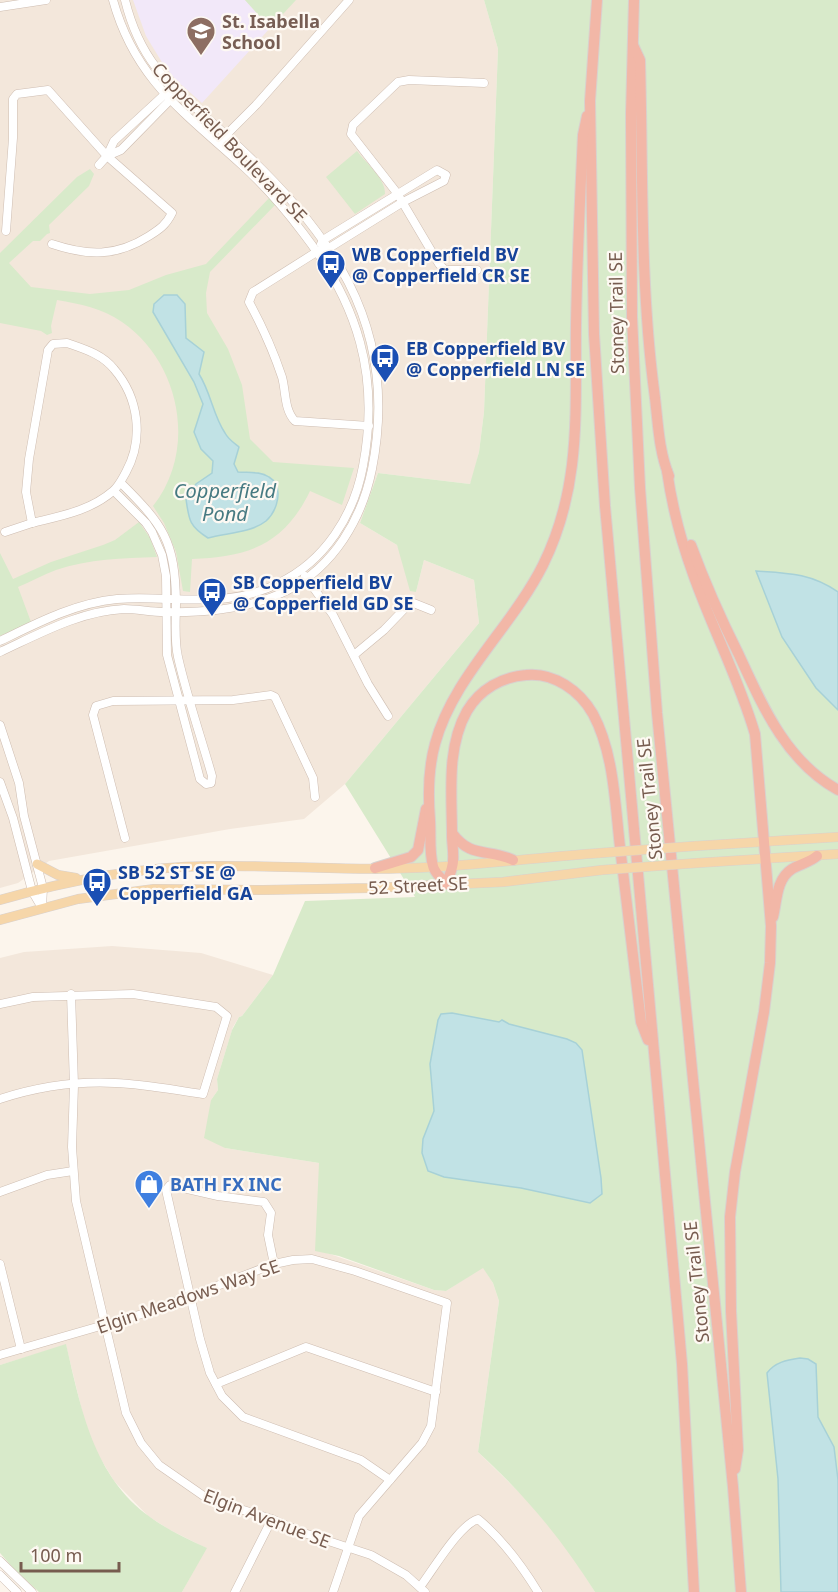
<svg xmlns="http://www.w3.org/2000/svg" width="838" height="1592" font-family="'Noto Sans',sans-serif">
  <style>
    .residential { fill: #f3e7db }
    .education { fill: #f2e8f9 }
    .green { fill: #d8eaca }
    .water { fill: #c1e2e5; stroke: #a7d1d7; stroke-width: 1.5 }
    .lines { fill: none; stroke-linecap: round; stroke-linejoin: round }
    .minor-casing { stroke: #cebdb1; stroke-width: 9 }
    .major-casing { stroke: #d9d1ce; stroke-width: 10 }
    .highway-casing { stroke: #d9d1ce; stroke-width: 12 }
    .minor { stroke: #fff; stroke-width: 8 }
    .major { stroke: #f6d6a9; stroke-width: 9 }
    .highway { stroke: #f2b7a7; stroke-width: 10 }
    .major-bridge-casing { stroke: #d9d1ce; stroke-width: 10; stroke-linecap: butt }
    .major-bridge { stroke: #f6d6a9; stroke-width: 9 }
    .labels { text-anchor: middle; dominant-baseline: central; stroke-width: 4.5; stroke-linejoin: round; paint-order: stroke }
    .education-label { font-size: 18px; font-weight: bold; fill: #785e54; stroke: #fef9f3; text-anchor: start }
    .street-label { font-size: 18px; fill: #775c4f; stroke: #fef9f3 }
    .transit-label { font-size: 18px; font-weight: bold; fill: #164399; stroke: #fef9f3; text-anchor: start }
    .shop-label { font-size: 18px; font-weight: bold; fill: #366cbe; stroke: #fef9f3; text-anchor: start }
    .water-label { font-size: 20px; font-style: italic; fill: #467a82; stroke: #fef9f3 }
  </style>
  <rect width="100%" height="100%" fill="#fcf5ec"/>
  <g class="residential">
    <path d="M0,0H484L498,49L484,412L479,452L472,480L470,484L378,473L360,523L397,545L416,592L424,560L474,580L479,623L345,784L304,819L230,829L49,861L18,883L0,888Z"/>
    <path d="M112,946L201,953L273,975L242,1016L239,1017L233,1027L217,1079L218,1090L211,1100L225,1148L319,1163L327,1253L434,1290L446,1291L483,1267L493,1283L499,1301L478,1452L527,1500L568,1549L595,1592H182L206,1548L170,1530L148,1516L114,1481L93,1446L84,1419L66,1345L0,1365V958L24,952Z"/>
  </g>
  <path class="education" d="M133,0H245L270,28L202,103L176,80L163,64L146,36Z"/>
  <g class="green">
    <path d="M245,0H296L270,28Z"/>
    <path d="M484,0H838V1592H595C561,1538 525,1495 478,1452L499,1301L493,1283L483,1268L446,1291L434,1290L339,1256L315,1251L319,1163L225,1148L204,1138L211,1100L218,1090L217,1079L232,1030L239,1017L242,1016L273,975L305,901L415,897L345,784L479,623L474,580L424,560L416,592L410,591L397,545L360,523L378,473L470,484L479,452L484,412L498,49Z"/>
    <path d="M357,151C366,163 386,179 385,194L355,214L326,177Z"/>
    <path d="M90,169L94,174L89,186L49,225L50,233L47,234L40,241H33L9,263L31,287L90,294L129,290L166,275L206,264L270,197L276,204L210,272L206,293L207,313L228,349L242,385L250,439L273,462L354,468L342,505L310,491C284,545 248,557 192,559L190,592L183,591L176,552L164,523L153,506C198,449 180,362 122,322C102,308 80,304 57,300L51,326L52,333L47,335L41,331L0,323V253L77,177Z"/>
    <path d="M139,522L150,538L157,557C123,558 89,559 56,570C43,575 30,582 18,587L31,622L0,636V553L13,579L51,562L103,545L115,540Z"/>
    <path d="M66,1344C81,1408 93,1476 150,1517C168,1530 187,1539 207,1548L182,1592H39L14,1569L0,1553V1365Z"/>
  </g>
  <g class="water">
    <path d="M164,295H177L185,304L186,338L204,352L199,374C211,393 213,415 225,433C228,439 234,443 239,447L234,464L238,472C248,473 260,471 269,477C285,487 277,511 266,521C251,533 226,533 208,538C189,526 189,520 186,499L196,484L212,473L213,461L201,449L194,432L203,404L194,382L153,312L154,304Z"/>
    <path d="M756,571C787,573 811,573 838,592V710L816,688L782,637Z"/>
    <path d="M452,1013L499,1022L502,1020L509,1024L567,1039L576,1043L582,1050L601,1178L602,1194L590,1203L521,1188L444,1177L428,1171L422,1153L423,1139L434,1111L430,1064L438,1020L441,1014Z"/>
    <path d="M800,1358L808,1359L816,1364L818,1417L834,1447L838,1480V1592H781L778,1479L767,1373C775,1362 787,1360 800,1358Z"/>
  </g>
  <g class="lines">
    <g class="minor-casing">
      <g id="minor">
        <path d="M0,7L46,0"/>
        <path d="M218,143L256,105L349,0"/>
        <path d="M107,156L121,150L172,98"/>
        <path d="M99,165L107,156L114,141L164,95L168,93"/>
        <path d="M6,231L13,138V99L17,94L48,90L107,156L172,213C166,225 160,229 149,236C116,257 88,256 52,244"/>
        <path d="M321,244L323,240L437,170L446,175L444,181L403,202L329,248L318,251L253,292L249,302C262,326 273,350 282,377C286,391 284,410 295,421L369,426"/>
        <path d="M477,270H445L439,264L397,193L351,134L353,125L398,82L409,80L484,83"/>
        <path d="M67,343C84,349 102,354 114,369C139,398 144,439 126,472C122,479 119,486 113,491C90,511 60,516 32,523L26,492L29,459L48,350L53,344Z"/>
        <path d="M114,491L146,523L152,532L162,555L166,576L167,655L200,779L206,784L211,783L212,776C201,737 187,697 178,657C174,640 176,620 176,602C175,540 163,525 121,483"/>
        <path d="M5,532L32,523"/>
        <path d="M305,576L333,615L368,684L388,716"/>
        <path d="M0,641C37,623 75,603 117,599C173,595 227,610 279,583C325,561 354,515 363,466C380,376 358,304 303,233C285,209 265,186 243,166C185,113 135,80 113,0"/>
        <path d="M0,652C39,634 80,611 124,609C137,609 151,612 164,612C205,613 251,609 288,590C334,566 362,519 372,469C401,323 329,229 226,135C177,90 142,69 125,0"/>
        <path d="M354,655L384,630L411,602L431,610"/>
        <path d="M0,725L19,783L24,816L43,888L42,908"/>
        <path d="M0,782L13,818L32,891L42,908"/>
        <path d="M125,838L93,715L96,706L113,701L233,700L271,695L275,697L313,778L315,797"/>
        <path d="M71,994L74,1085L72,1147L76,1201L126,1413L141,1443L159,1465L208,1499L272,1519L304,1533L371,1555L406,1575L425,1592"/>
        <path d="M0,1004L33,997L133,994L216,1007L227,1016L203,1094C174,1090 144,1084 115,1083C76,1081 37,1087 0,1099"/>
        <path d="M0,1192L47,1175L73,1171"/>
        <path d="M0,1264L21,1349"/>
        <path d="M274,1264L268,1235L271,1213L264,1202L218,1196L170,1185L166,1190L200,1339L210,1373L222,1396L243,1417L361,1460L390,1480"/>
        <path d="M0,1355L149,1312L274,1264L293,1260L312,1259L355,1271L447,1303L431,1426L422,1443L359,1516L333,1592"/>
        <path d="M216,1384L306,1347L436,1392"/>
        <path d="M0,1561L32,1592"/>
        <path d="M0,1575L17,1592"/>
        <path d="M420,1587C433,1570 459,1525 478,1519C502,1539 522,1566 538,1592"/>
        <path d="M235,1592L272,1519"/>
      </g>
    </g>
    <g class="major-casing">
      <g id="major">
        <path d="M695,846L838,837"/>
        <path d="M697,863L838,854"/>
        <path d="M37,864L58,875L76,878"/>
        <path d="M0,900C69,880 138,867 210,866C284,865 358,872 433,867C488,864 544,857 600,853"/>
        <path d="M0,920L78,899L154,889L263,890L371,888L503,882L602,870"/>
      </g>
    </g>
    <g class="highway-casing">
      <g id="highway">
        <path d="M597,0L590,101L594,334L605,506L682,1364L694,1592"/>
        <path d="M634,0L631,114L632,317L640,488L657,713L733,1487L741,1592"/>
        <path d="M633,45L640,60C643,170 640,282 654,390C658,419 658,449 669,476"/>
        <path d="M667,471C672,506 681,541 693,574C712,628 739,679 755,734L771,926L770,963L764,1012L735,1172L730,1217L731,1311L738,1450L735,1469"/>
        <path d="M691,545C705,583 721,619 739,655C763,707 786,761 838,790"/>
        <path d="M452,833C471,859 488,848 513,860"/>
        <path d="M375,868L411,857L418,850L426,809"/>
        <path d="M446,884C442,879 434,872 433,866C429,852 431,835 430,820C428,795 428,769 435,744C453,677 512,627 543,565C582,486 575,411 576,325C577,262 580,198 583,135L587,116"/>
        <path d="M446,884C448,879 451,873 452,867C455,858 452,845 452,836C452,795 446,748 467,711C480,689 502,677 526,675C554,672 580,691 593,714C614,753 615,804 620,847C627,905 634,964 641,1022L648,1040"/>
        <path d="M773,917C777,901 776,879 792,869C801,864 810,862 817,856"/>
      </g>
    </g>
    <use href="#minor" class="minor"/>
    <use href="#major" class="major"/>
    <use href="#highway" class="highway"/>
    <g class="major-bridge-casing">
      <g id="major-bridge">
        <path d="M600,853L695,846"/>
        <path d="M602,870L697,863"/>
      </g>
    </g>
    <use href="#major-bridge" class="major-bridge"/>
  </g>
  <defs>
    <g id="school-pin" transform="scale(1.5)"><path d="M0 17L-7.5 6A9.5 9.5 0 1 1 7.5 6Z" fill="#8d6e63" stroke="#fef9f3"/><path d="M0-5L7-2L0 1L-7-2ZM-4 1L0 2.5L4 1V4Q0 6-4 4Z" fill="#fff"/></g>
    <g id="bus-pin" transform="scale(1.5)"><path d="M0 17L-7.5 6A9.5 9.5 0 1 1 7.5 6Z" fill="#1a4fb4" stroke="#fef9f3"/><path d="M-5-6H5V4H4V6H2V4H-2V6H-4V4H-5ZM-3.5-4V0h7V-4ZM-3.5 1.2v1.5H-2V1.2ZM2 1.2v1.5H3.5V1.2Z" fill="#fff"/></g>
    <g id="shop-pin" transform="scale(1.5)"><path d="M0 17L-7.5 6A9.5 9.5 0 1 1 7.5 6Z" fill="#3f7fe0" stroke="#fef9f3"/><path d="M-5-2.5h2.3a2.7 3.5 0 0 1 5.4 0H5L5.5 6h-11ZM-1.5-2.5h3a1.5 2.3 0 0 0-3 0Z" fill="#fff"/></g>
  </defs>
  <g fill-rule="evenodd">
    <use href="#school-pin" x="201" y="31"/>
    <use href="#bus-pin" x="331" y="264"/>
    <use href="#bus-pin" x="385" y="358"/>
    <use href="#bus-pin" x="212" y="592"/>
    <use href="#bus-pin" x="97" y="882"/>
    <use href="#shop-pin" x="149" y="1184"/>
  </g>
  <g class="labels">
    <g class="education-label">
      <text x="222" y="21">St. Isabella<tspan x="222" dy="21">School</tspan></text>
    </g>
    <g class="street-label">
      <text transform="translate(230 142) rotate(46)">Copperfield Boulevard SE</text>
      <text transform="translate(616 313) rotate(-91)">Stoney Trail SE</text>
      <text transform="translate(649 799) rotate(-96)">Stoney Trail SE</text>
      <text transform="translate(418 885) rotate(-3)">52 Street SE</text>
      <text transform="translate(696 1282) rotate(-96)">Stoney Trail SE</text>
      <text transform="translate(188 1296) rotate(-19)">Elgin Meadows Way SE</text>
      <text transform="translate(267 1518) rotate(21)">Elgin Avenue SE</text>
    </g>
    <g class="transit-label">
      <text x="352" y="254">WB Copperfield BV<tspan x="352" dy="21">@ Copperfield CR SE</tspan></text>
      <text x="406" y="348">EB Copperfield BV<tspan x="406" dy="21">@ Copperfield LN SE</tspan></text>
      <text x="233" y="582">SB Copperfield BV<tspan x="233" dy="21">@ Copperfield GD SE</tspan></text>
      <text x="118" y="872">SB 52 ST SE @<tspan x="118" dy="21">Copperfield GA</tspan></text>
    </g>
    <g class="shop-label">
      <text x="170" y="1184">BATH FX INC</text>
    </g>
    <g class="water-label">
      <text x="225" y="490">Copperfield<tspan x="225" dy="23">Pond</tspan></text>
    </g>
  </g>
  <path d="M21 1562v9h98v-9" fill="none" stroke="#775c4f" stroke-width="3"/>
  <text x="30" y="1562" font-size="18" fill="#775c4f" stroke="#fef9f3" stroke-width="4.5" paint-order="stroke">100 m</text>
</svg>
